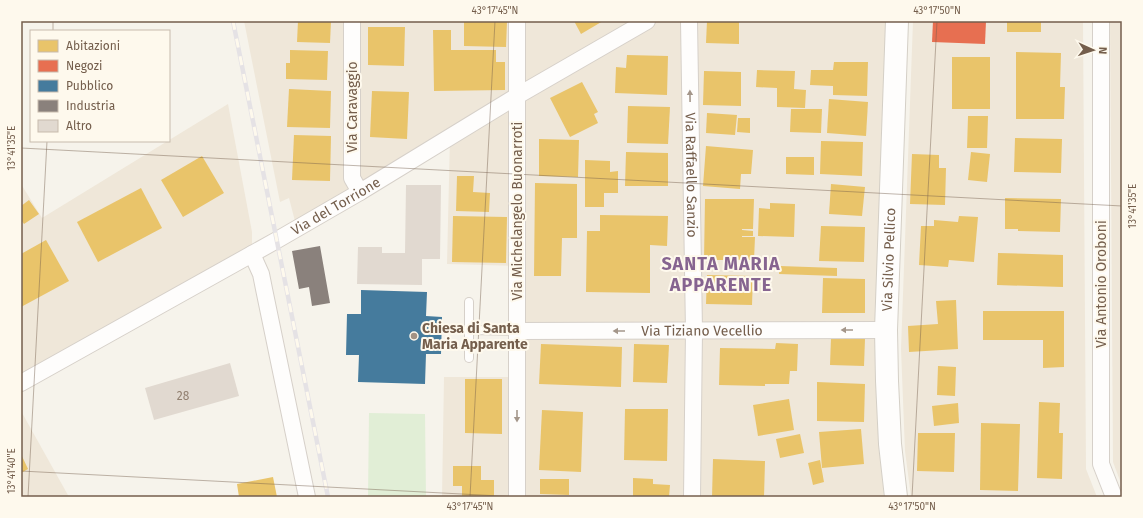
<svg xmlns="http://www.w3.org/2000/svg" width="1143" height="518" font-family="'Fira Sans',sans-serif">
  <style>
    .residential { fill: #efe7d9 }
    .pitch { fill: #e1eed6 }
    .homes { fill: #e9c46a }
    .shops { fill: #e76f51 }
    .public { fill: #457b9d }
    .industry { fill: #8a817c }
    .building { fill: #e1d9d0 }
    .lines { fill: none; stroke-linecap: round; stroke-linejoin: round }
    .service-casing { stroke: #d6d0c9; stroke-width: 10 }
    .minor-casing { stroke: #d6d0c9; stroke-width: 18 }
    .secondary-casing { stroke: #d4cfc6; stroke-width: 24 }
    .service { stroke: #fefdfc; stroke-width: 8 }
    .minor { stroke: #fefdfc; stroke-width: 16 }
    .secondary { stroke: #fefdfc; stroke-width: 22 }
    .rail-casing { stroke: #e5e2e5; stroke-width: 4.5 }
    .rail { stroke: #fef9ed; stroke-width: 3; stroke-dasharray: 9; stroke-linecap: butt }
    .oneway { fill: #a4968a }
    .ticks { fill: none; stroke: #745e4c; stroke-width: 1; stroke-opacity: 0.45 }
    .poi-dot { fill: #a29284; stroke: #fef9ed; stroke-width: 1.5 }
    .labels { text-anchor: middle; dominant-baseline: central; stroke-width: 4; stroke-linejoin: round; paint-order: stroke }
    .number-label { font-size: 12px; fill: #928070 }
    .street-label { font-size: 14px; fill: #745e4c; stroke: #fef9ed }
    .poi-label { font-size: 14px; font-weight: bold; fill: #745e4c; stroke: #fef9ed; text-anchor: start }
    .district-label { font-size: 18px; font-weight: bold; letter-spacing: 1px; fill: #866490; stroke: #fef9ed }
    .neatline { fill: none; stroke: #745e4c; stroke-width: 1.5 }
    .ticks-label { font-size: 10px; text-anchor: middle; fill: #745e4c }
  </style>
  <rect width="100%" height="100%" fill="#f6f3eb"/>
  <g class="residential">
    <path d="M244,21H888L877,390L880,453L884,497H442L444,377H517V266L447,264L450,137L297,229L289,198L280,202Z"/>
    <path d="M913,21H1083L1086,469L1097,497H911L905,451L901,349Z"/>
    <path d="M1110,21H1122V486L1113,462Z"/>
    <path d="M228,104L252,232V254L21,383V184L42,218Z"/>
    <path d="M21,411L69,497H21Z"/>
  </g>
  <path class="pitch" d="M369,413L425,414L426,497H368Z"/>
  <g class="homes">
    <path d="M298,21H331L330,43L297,42Z"/>
    <path d="M464,21H507L506,47L464,46Z"/>
    <path d="M574,21H603L581,34Z"/>
    <path d="M707,21H739V44L706,43Z"/>
    <rect x="1007" y="21" width="34" height="11"/>
    <path d="M368,27H405L404,66L368,65Z"/>
    <path d="M433,30H451V50H496V62H505V90L434,91Z"/>
    <path d="M290,50L328,51L327,80L286,79V63H290Z"/>
    <path d="M1016,52L1061,53L1060,87H1065L1064,119H1016Z"/>
    <path d="M627,55L668,56L667,95L615,93L616,67L626,68Z"/>
    <rect x="952" y="57" width="38" height="52"/>
    <path d="M834,62H868L867,96L833,95V86L810,85L811,70H833Z"/>
    <path d="M757,70L795,71L794,89L806,90L805,108L777,107V88L756,87Z"/>
    <path d="M704,71L741,72V106L703,105Z"/>
    <path d="M582,82L598,112L594,114L598,123L570,137L550,98Z"/>
    <path d="M289,89L331,91L330,128L287,127Z"/>
    <path d="M372,91L409,92L407,139L370,137Z"/>
    <path d="M829,99L868,102L866,136L827,133Z"/>
    <path d="M628,106L670,107L668,144L627,143Z"/>
    <path d="M791,109H822L821,133L790,132Z"/>
    <path d="M707,113L737,115L735,135L706,133Z"/>
    <path d="M968,116H988L987,148H967Z"/>
    <path d="M738,118H750V133L737,132Z"/>
    <path d="M294,135L331,136L330,181L292,180Z"/>
    <path d="M1015,138L1062,139L1061,173L1014,172Z"/>
    <path d="M539,139L579,140L578,177L539,176Z"/>
    <path d="M821,141L863,142L862,176L820,174Z"/>
    <path d="M706,146L753,150L751,174H741L740,189L703,186Z"/>
    <path d="M626,152L668,153V186H625Z"/>
    <path d="M971,152L990,154L987,182L968,180Z"/>
    <path d="M912,154L939,155V168H946L945,205L910,204Z"/>
    <path d="M202,156L224,193L183,217L161,180Z"/>
    <path d="M786,157H814V175L786,174Z"/>
    <path d="M585,160L610,161V172L618,171V193H604V207H585Z"/>
    <path d="M457,176H474L473,192L490,193L489,212L456,211Z"/>
    <path d="M535,183L577,184V238H562L561,276H534Z"/>
    <path d="M831,184L865,187L862,216L829,214Z"/>
    <path d="M141,188L162,228L98,262L77,222Z"/>
    <path d="M1005,198L1061,199L1060,232L1018,231V229H1005Z"/>
    <path d="M705,199H754L753,229H742V230L753,231V236H742V237H755L754,260H704Z"/>
    <path d="M29,200L39,214L24,224L21,220V206Z"/>
    <path d="M770,203L795,204L794,237L758,236L759,208L770,209Z"/>
    <path d="M600,215L668,216L667,246L650,245V293L586,292L587,231H600Z"/>
    <path d="M453,216L507,217L506,263L452,262Z"/>
    <path d="M959,216L978,217L974,262L949,260L948,267L919,265L921,226H934V220L958,222Z"/>
    <path d="M821,226L865,227L864,262L819,261Z"/>
    <path d="M46,240L69,281L21,307V254Z"/>
    <path d="M998,253L1063,255V287L997,285Z"/>
    <path d="M780,266L837,268V276L779,274Z"/>
    <path d="M707,275L753,276L752,305L706,304Z"/>
    <path d="M823,278L865,279V313H822Z"/>
    <path d="M956,300L958,349L909,352L908,326L938,324L936,301Z"/>
    <path d="M983,311H1064V367L1043,368V340H983Z"/>
    <path d="M831,338L865,339L864,366L830,365Z"/>
    <path d="M776,343L798,344L797,371H790L789,384H765V386L719,385L720,348L775,349Z"/>
    <path d="M541,344L622,347L621,387L539,384Z"/>
    <path d="M634,344L669,345L667,383L633,382Z"/>
    <path d="M938,366L956,367L955,396L937,395Z"/>
    <path d="M465,379H502V434L465,433Z"/>
    <path d="M817,382L865,384L864,422L817,421Z"/>
    <path d="M789,399L794,430L758,436L753,405Z"/>
    <path d="M1039,402L1060,403L1059,433H1063L1062,479L1037,478Z"/>
    <path d="M958,403L959,423L934,426L932,406Z"/>
    <path d="M625,409H668L667,461L624,460Z"/>
    <path d="M542,410L583,412L581,472L539,470Z"/>
    <path d="M981,423L1020,424L1018,491L980,490Z"/>
    <path d="M861,429L864,464L822,468L819,432Z"/>
    <path d="M918,433H955L954,472L917,471Z"/>
    <path d="M800,434L804,453L780,458L776,439Z"/>
    <path d="M21,454L28,469L21,473Z"/>
    <path d="M713,459L765,461L764,497H712Z"/>
    <path d="M820,460L824,482L813,485L808,463Z"/>
    <path d="M453,466H481V480H494V497H462V486H453Z"/>
    <path d="M273,477L277,497H239L237,484Z"/>
    <path d="M633,478L653,479V484L670,485L669,497H633Z"/>
    <path d="M540,479H569V495L540,494Z"/>
  </g>
  <path class="shops" d="M933,21H986L985,44L932,42Z"/>
  <path class="public" d="M361,290L427,292L426,316L442,317L441,354H426L425,384L358,382L359,355H346L347,314H361Z"/>
  <path class="industry" d="M320,246L330,303L312,306L309,287L299,289L292,251Z"/>
  <g class="building">
    <path d="M406,185H441L440,259H422V285L357,284L358,247H382V253H405Z"/>
    <path d="M230,363L239,396L154,420L145,388Z"/>
  </g>
  <g class="lines">
    <g class="service-casing">
      <g id="service">
        <path d="M469,330L517,331"/>
        <path d="M469,358V302"/>
      </g>
    </g>
    <g class="minor-casing">
      <g id="minor">
        <path d="M352,21V178L360,192"/>
        <path d="M517,21V497"/>
        <path id="s1" d="M689,21L694,331L692,497"/>
        <path d="M1101,21V464L1114,497"/>
        <path d="M252,254L261,274L264,289L307,497"/>
        <path id="s2" d="M517,331L886,330"/>
        <path id="s3" d="M21,383L277,240L360,192L517,96L647,21"/>
      </g>
    </g>
    <g class="secondary-casing">
      <g id="secondary">
        <path id="s4" d="M896,497L890,444L887,381L886,330L897,21"/>
      </g>
    </g>
    <use href="#service" class="service"/>
    <use href="#minor" class="minor"/>
    <use href="#secondary" class="secondary"/>
    <g class="rail-casing">
      <path id="rail" d="M233,21L328,497"/>
    </g>
    <use href="#rail" class="rail"/>
  </g>
  <defs><path id="oneway-solid" d="M-6-.8H1V-3.2L6.5 0L1 3.2V.8H-6Z"/></defs>
  <g class="oneway">
    <use href="#oneway-solid" transform="translate(690 96) rotate(-91)"/>
    <use href="#oneway-solid" transform="translate(847 330) rotate(180)"/>
    <use href="#oneway-solid" transform="translate(619 331) rotate(180)"/>
    <use href="#oneway-solid" transform="translate(517 416) rotate(90)"/>
  </g>
  <path class="ticks" d="M53,31V21M21,148L1122,206M21,471L519,497M28,497L47,141M470,497L495,21M912,497L937,21"/>
  <circle class="poi-dot" cx="414" cy="336" r="4"/>
  <g class="labels">
    <g class="number-label">
      <text x="183" y="396">28</text>
    </g>
    <g class="street-label">
      <text transform="translate(352 107) rotate(-90)">Via Caravaggio</text>
      <text stroke="none"><textPath href="#s1" startOffset="154">Via Raffaello Sanzio</textPath></text>
      <text stroke="none"><textPath href="#s3" startOffset="361">Via del Torrione</textPath></text>
      <text transform="translate(517 211) rotate(-90)">Via Michelangelo Buonarroti</text>
      <text stroke="none"><textPath href="#s4" startOffset="238">Via Silvio Pellico</textPath></text>
      <text transform="translate(1101 284) rotate(-90)">Via Antonio Oroboni</text>
      <text stroke="none"><textPath href="#s2" startOffset="185">Via Tiziano Vecellio</textPath></text>
    </g>
    <g class="poi-label">
      <text x="422" y="328">Chiesa di Santa<tspan x="422" dy="16">Maria Apparente</tspan></text>
    </g>
    <g class="district-label">
      <text x="721" y="264">SANTA MARIA<tspan x="721" dy="21">APPARENTE</tspan></text>
    </g>
  </g>
  <rect width="1143" height="518" fill="none" stroke="#fef9ed" stroke-width="44"/>
  <rect x="30" y="30" width="140" height="112" fill="#fef9ed" stroke="#c7bbad"/>
  <rect x="38" y="40" width="20" height="12" fill="#e9c46a" stroke="#c7bbad"/>
  <text x="66" y="50" font-size="12" fill="#745e4c">Abitazioni</text>
  <rect x="38" y="60" width="20" height="12" fill="#e76f51" stroke="#c7bbad"/>
  <text x="66" y="70" font-size="12" fill="#745e4c">Negozi</text>
  <rect x="38" y="80" width="20" height="12" fill="#457b9d" stroke="#c7bbad"/>
  <text x="66" y="90" font-size="12" fill="#745e4c">Pubblico</text>
  <rect x="38" y="100" width="20" height="12" fill="#8a817c" stroke="#c7bbad"/>
  <text x="66" y="110" font-size="12" fill="#745e4c">Industria</text>
  <rect x="38" y="120" width="20" height="12" fill="#e1d9d0" stroke="#c7bbad"/>
  <text x="66" y="130" font-size="12" fill="#745e4c">Altro</text>
  <g transform="translate(1093 50) rotate(93)" stroke="#fef9ed" stroke-width="3" paint-order="stroke">
  <path d="M0-3L7 15L0 10L-7 15Z" fill="#745e4c"/>
  <text y="-6" font-size="11" font-weight="bold" text-anchor="middle" fill="#745e4c">N</text>
  </g>
  <rect x="22" y="22" width="1099" height="474" class="neatline"/>
  <g class="ticks-label">
    <text x="495" y="14">43°17'45"N</text>
    <text x="937" y="14">43°17'50"N</text>
    <text transform="translate(11 148) rotate(-90)" y="4">13°41'35"E</text>
    <text transform="translate(1132 206) rotate(-90)" y="4">13°41'35"E</text>
    <text transform="translate(11 471) rotate(-90)" y="4">13°41'40"E</text>
    <text x="470" y="510">43°17'45"N</text>
    <text x="912" y="510">43°17'50"N</text>
  </g>
</svg>
